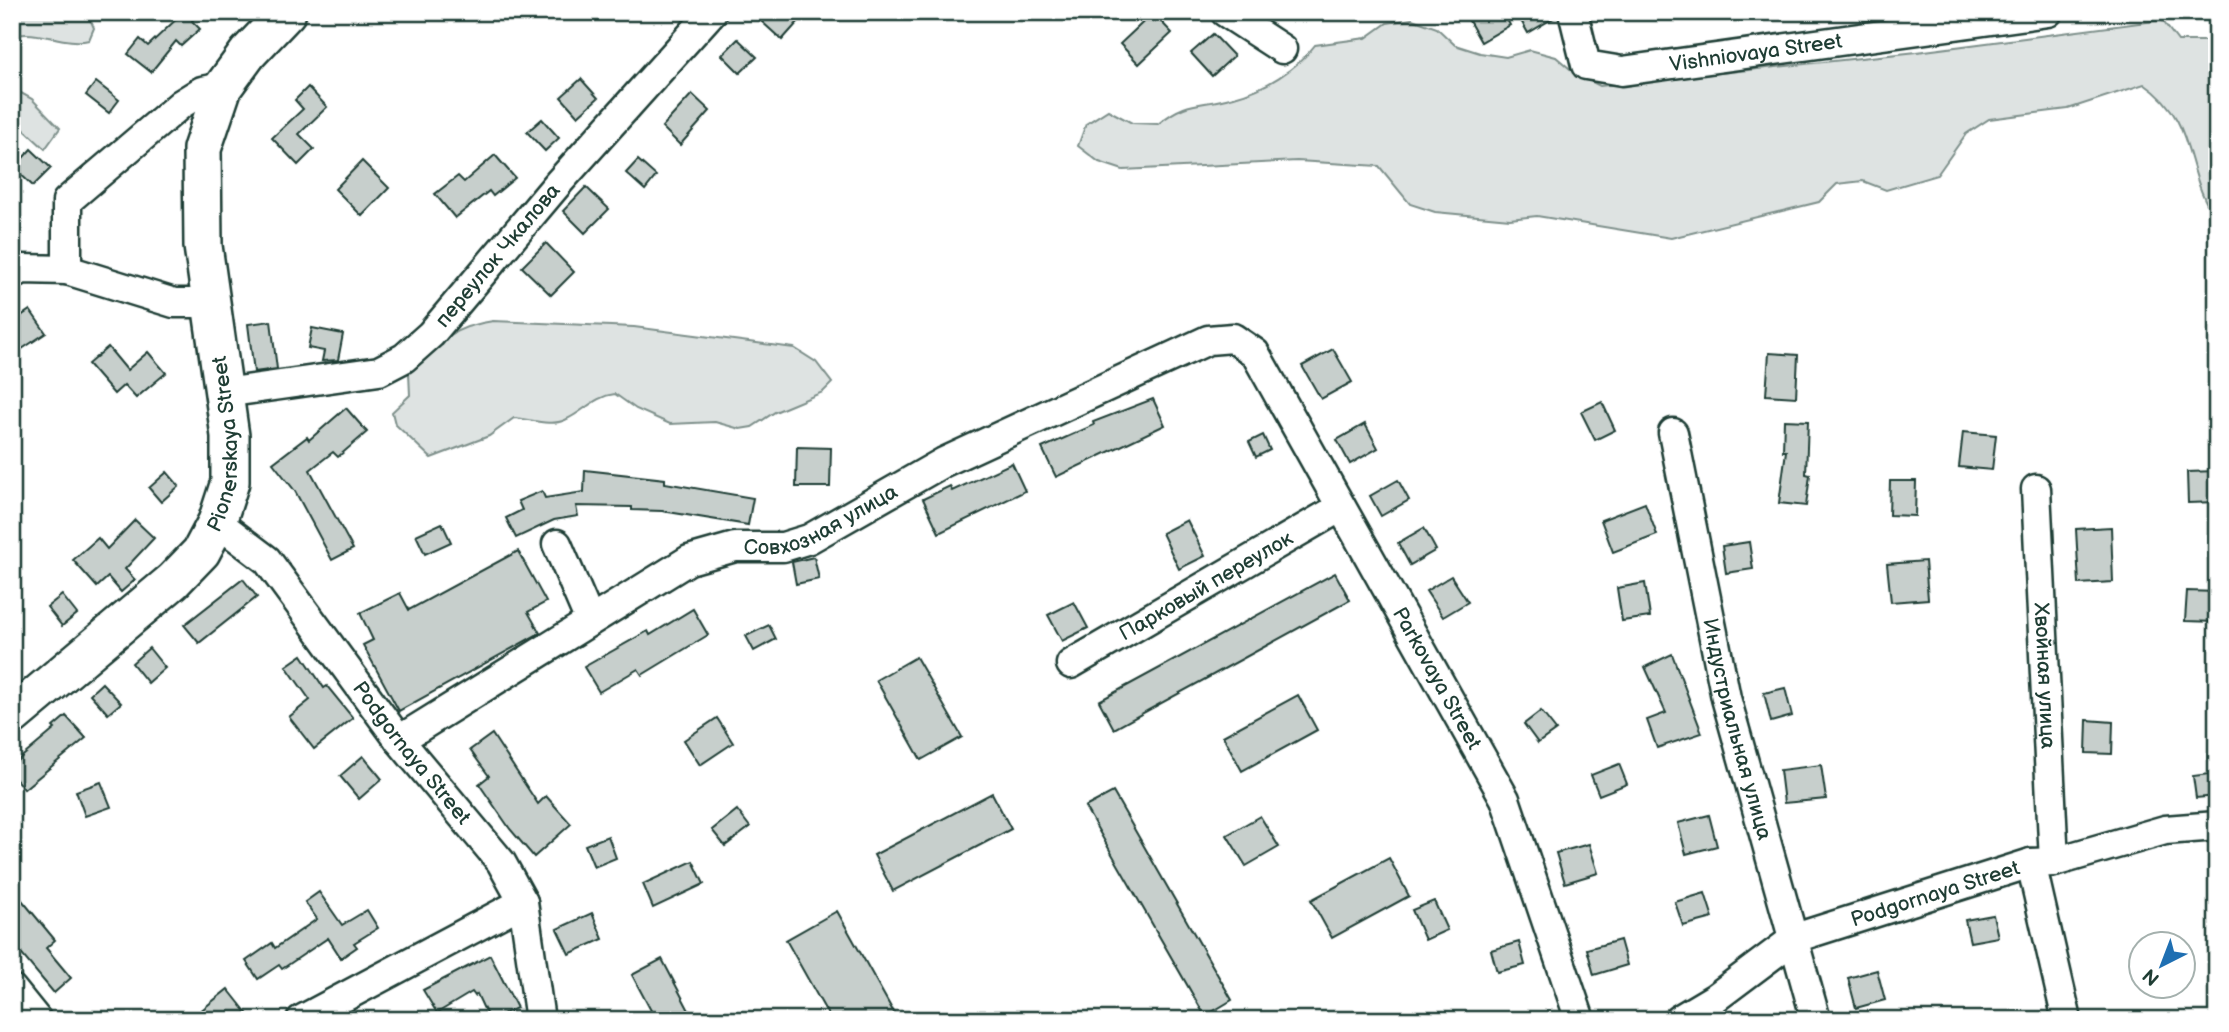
<svg xmlns="http://www.w3.org/2000/svg" width="2229" height="1032" font-family="'Balsamiq Sans',sans-serif">
  <style>
    .green { fill: #dee3e2; stroke: #7e908b; stroke-width: 2 }
    .building { fill: #c7cfcc; stroke: #1f3d34; stroke-width: 2 }
    .lines { fill: none; stroke-linecap: round; stroke-linejoin: round }
    .minor-casing { stroke: #1f3d34; stroke-width: 33 }
    .major-casing { stroke: #1f3d34; stroke-width: 42 }
    .minor { stroke: #fff; stroke-width: 28 }
    .major { stroke: #fff; stroke-width: 37 }
    .labels { text-anchor: middle; dominant-baseline: central; stroke-width: 5; stroke-linejoin: round; paint-order: stroke }
    .street-label { font-size: 21px; fill: #1f3d34; stroke: #fff }
  </style>
  <rect width="100%" height="100%" fill="#fff"/>
  <filter id="ink" filterUnits="userSpaceOnUse"><feTurbulence type="fractalNoise" baseFrequency=".0143" numOctaves="2"/><feDisplacementMap in="SourceGraphic" scale="14" xChannelSelector="R" yChannelSelector="G"/><feConvolveMatrix kernelMatrix="1 2 1 2 8 2 1 2 1" color-interpolation-filters="sRGB"/></filter>
  <g filter="url(#ink)">
    <g class="green">
      <path d="M12,12H52L60,17L65,12H87L94,28L89,40C64,46 37,28 12,36Z"/>
      <path d="M1412,19L1437,28L1455,45L1480,53L1506,57L1530,50L1556,57L1576,74L1600,86L1917,52L2162,20L2178,41H2204L2217,33V220C2183,175 2199,121 2144,84L2068,109L1989,119L1966,134L1937,175L1886,190L1863,181L1837,184L1819,202L1671,238L1537,216L1510,219L1435,212L1410,204L1379,166L1297,161L1123,170L1099,162L1078,146L1086,124L1108,110L1132,123L1158,124C1188,99 1200,107 1234,97C1265,89 1296,70 1315,45L1366,38L1387,23Z"/>
      <path d="M12,88L32,99L60,128L45,149L18,124L12,126Z"/>
      <path d="M493,321L634,327L794,348L816,362L832,383L823,392L775,412L752,427L740,429L715,422L670,424L636,409L615,394C594,396 584,412 565,420C550,427 530,419 514,418L489,436L431,458L395,424L392,412L410,395L409,373C438,343 450,327 493,321Z"/>
    </g>
    <g class="building">
      <path d="M184,12H199L192,21L200,29L181,46L176,41L151,72L128,54L140,39L148,46Z"/>
      <path d="M751,12H807L782,40Z"/>
      <path d="M1464,12H1503L1510,25L1481,42Z"/>
      <path d="M1527,12H1557V16L1528,33L1519,17Z"/>
      <path d="M1153,13L1172,33L1139,64L1120,44Z"/>
      <path d="M1213,34L1234,56L1212,76L1191,53Z"/>
      <path d="M738,39L757,57L740,73L722,55Z"/>
      <path d="M581,79L598,98L578,116L561,97Z"/>
      <path d="M96,82L119,100L109,113L86,95Z"/>
      <path d="M308,87L327,107L299,134L314,149L298,165L272,138L303,109L295,100Z"/>
      <path d="M692,94L710,111L680,145L662,127Z"/>
      <path d="M542,119L559,138L545,151L527,132Z"/>
      <path d="M31,149L51,168L33,186L14,168Z"/>
      <path d="M495,155L515,178L493,196L489,191L455,218L435,194L458,176L464,182Z"/>
      <path d="M638,160L656,176L645,190L626,173Z"/>
      <path d="M362,161L389,188L362,216L335,189Z"/>
      <path d="M586,187L609,209L585,233L563,211Z"/>
      <path d="M546,243L574,272L551,295L522,267Z"/>
      <path d="M30,310L46,333L19,351L12,342V322Z"/>
      <path d="M271,321L277,369L254,372L248,324Z"/>
      <path d="M312,328L343,334L338,360L322,361L324,351L308,348Z"/>
      <path d="M108,347L127,370L148,352L166,373L136,398L124,385L114,394L88,364Z"/>
      <path d="M1333,349L1352,382L1321,399L1302,366Z"/>
      <path d="M1769,353L1798,355L1796,397L1766,395Z"/>
      <path d="M1153,399L1165,425L1056,477L1042,448L1094,425L1093,422Z"/>
      <path d="M1602,402L1615,430L1595,440L1581,412Z"/>
      <path d="M346,408L367,432L338,457L333,452L310,470L353,549L332,560L295,491L273,463L307,437L309,440Z"/>
      <path d="M1784,420L1808,421L1806,474L1810,475L1806,506L1779,503L1786,451H1783Z"/>
      <path d="M1365,424L1378,448L1350,464L1337,440Z"/>
      <path d="M1963,432L1996,435L1992,470L1959,467Z"/>
      <path d="M1263,435L1270,450L1256,457L1249,442Z"/>
      <path d="M797,447L831,448L830,487H796Z"/>
      <path d="M1012,463L1025,491L939,533L923,499L950,486L952,491Z"/>
      <path d="M585,470L665,479V483L753,498L748,525L662,511L632,510V507L576,506L578,516L554,520L516,538L506,518L522,510L518,501L542,491L545,498L584,492Z"/>
      <path d="M2217,471V502L2188,503L2187,472Z"/>
      <path d="M167,472L179,486L161,502L149,488Z"/>
      <path d="M1398,480L1409,500L1381,516L1370,496Z"/>
      <path d="M1890,481H1916L1915,516L1889,515Z"/>
      <path d="M1645,503L1657,535L1613,552L1601,520Z"/>
      <path d="M135,520L154,538L125,569L135,580L121,592L108,577L97,587L73,560L98,538L107,549Z"/>
      <path d="M1187,520L1205,556L1179,569L1162,533Z"/>
      <path d="M442,523L451,542L425,554L416,535Z"/>
      <path d="M2111,527L2113,582L2079,584L2076,529Z"/>
      <path d="M1424,528L1436,550L1410,565L1398,543Z"/>
      <path d="M1749,542L1753,569L1726,573L1722,546Z"/>
      <path d="M518,551L546,602L528,612L540,633L399,711L363,645L373,640L360,613L400,593L409,610Z"/>
      <path d="M814,557L819,579L796,584L792,562Z"/>
      <path d="M1925,561L1928,599L1891,602L1887,564Z"/>
      <path d="M1335,573L1350,600L1114,729L1099,701Z"/>
      <path d="M1451,576L1468,602L1443,617L1426,591Z"/>
      <path d="M243,579L257,597L199,643L184,625Z"/>
      <path d="M1645,583L1650,617L1622,621L1617,588Z"/>
      <path d="M2187,591L2217,592V622L2185,621Z"/>
      <path d="M62,595L77,614L62,626L47,607Z"/>
      <path d="M1074,602L1088,628L1062,641L1048,615Z"/>
      <path d="M693,609L708,635L642,675L638,669L599,692L584,667L648,631L650,635Z"/>
      <path d="M769,625L776,639L754,651L746,636Z"/>
      <path d="M149,648L165,668L148,683L132,663Z"/>
      <path d="M1672,654L1702,733L1657,748L1647,720L1666,713L1645,667Z"/>
      <path d="M302,655L324,688L327,686L353,718L314,749L289,717L310,700L286,666Z"/>
      <path d="M916,657L962,737L921,760L876,680Z"/>
      <path d="M102,683L121,703L108,714L90,694Z"/>
      <path d="M1785,688L1792,716L1771,722L1764,693Z"/>
      <path d="M1298,695L1317,730L1242,771L1223,736Z"/>
      <path d="M1541,711L1556,730L1538,743L1524,724Z"/>
      <path d="M66,716L86,738L24,789L12,775V765L55,729L53,727Z"/>
      <path d="M717,718L733,743L700,765L684,740Z"/>
      <path d="M2087,720L2113,722L2112,754L2086,753Z"/>
      <path d="M492,734L538,804L546,796L571,824L534,857L510,829L479,784L489,776L470,750Z"/>
      <path d="M363,756L382,779L359,799L340,776Z"/>
      <path d="M1619,764L1627,784L1599,795L1591,775Z"/>
      <path d="M1821,765L1826,799L1784,803L1780,770Z"/>
      <path d="M2217,773V796L2196,798L2193,776Z"/>
      <path d="M101,782L111,807L85,816L76,791Z"/>
      <path d="M1113,792L1232,1000L1205,1016L1085,807Z"/>
      <path d="M992,793L1011,829L893,891L874,855Z"/>
      <path d="M737,810L750,827L725,846L712,830Z"/>
      <path d="M1709,815L1717,846L1686,854L1678,823Z"/>
      <path d="M1260,816L1279,847L1246,866L1227,835Z"/>
      <path d="M608,836L616,858L594,867L585,845Z"/>
      <path d="M1589,844L1598,873L1565,883L1556,853Z"/>
      <path d="M1389,858L1409,896L1332,938L1311,900Z"/>
      <path d="M693,861L704,884L653,908L643,884Z"/>
      <path d="M12,888L55,940L46,948L71,978L54,993L12,943Z"/>
      <path d="M319,892L342,925L367,910L378,928L354,943L357,947L341,958L328,938L282,969L279,965L258,979L246,961L272,943L275,948L317,919L305,902Z"/>
      <path d="M1705,893L1713,918L1683,926L1675,902Z"/>
      <path d="M1434,901L1447,930L1425,940L1412,910Z"/>
      <path d="M837,911L898,1020H831L786,940Z"/>
      <path d="M592,913L603,939L569,954L557,929Z"/>
      <path d="M1993,915L1998,937L1970,942L1965,920Z"/>
      <path d="M1620,940L1627,965L1594,975L1587,949Z"/>
      <path d="M1519,942L1525,965L1497,972L1491,950Z"/>
      <path d="M490,955L517,1008L489,1020L477,994L475,996L472,992L437,1013L423,990Z"/>
      <path d="M662,959L694,1020H656L632,975Z"/>
      <path d="M1877,970L1885,1000L1856,1008L1848,978Z"/>
      <path d="M228,989L247,1013L239,1020H189Z"/>
    </g>
    <g class="lines">
      <g class="minor-casing">
        <g id="minor">
          <path d="M1225,12L1282,49"/>
          <path id="s1" d="M1573,12L1586,65L1622,71L2048,12"/>
          <path d="M67,270L174,303H213"/>
          <path d="M12,275L22,269L67,270V201L181,104L202,91L223,87"/>
          <path id="s2" d="M224,393L379,371L404,358L431,334L560,181L712,12"/>
          <path id="s3" d="M1673,433L1726,698L1816,1020"/>
          <path id="s4" d="M2036,489L2054,862"/>
          <path id="s5" d="M217,522L267,560L399,740L501,862L523,902L540,1020"/>
          <path d="M557,544L590,621"/>
          <path id="s6" d="M1071,664L1341,507"/>
          <path id="s7" d="M399,740L689,560L735,547H783L809,539L944,462L1208,340L1233,338L1255,353L1505,799L1580,1020"/>
          <path d="M2031,863L2067,1020"/>
          <path d="M12,989L37,1020"/>
          <path d="M301,1020L523,902"/>
          <path id="s8" d="M1678,1020L1715,998L1795,938L2031,863L2054,862L2165,830L2217,826"/>
        </g>
      </g>
      <g class="major-casing">
        <g id="major">
          <path id="s9" d="M12,716L173,581L201,552L217,522L230,482V436L203,246L202,149L223,87L248,53L287,12"/>
        </g>
      </g>
      <use href="#minor" class="minor"/>
      <use href="#major" class="major"/>
    </g>
  </g>
  <g class="labels">
    <g class="street-label">
      <text stroke="none"><textPath href="#s1" startOffset="226">Vishniovaya Street</textPath></text>
      <text stroke="none"><textPath href="#s2" startOffset="324">переулок Чкалова</textPath></text>
      <text stroke="none"><textPath href="#s9" startOffset="364">Pionerskaya Street</textPath></text>
      <text stroke="none"><textPath href="#s7" startOffset="481">Совхозная улица</textPath></text>
      <text stroke="none"><textPath href="#s6" startOffset="156">Парковый переулок</textPath></text>
      <text stroke="none"><textPath href="#s4" startOffset="187">Хвойная улица</textPath></text>
      <text stroke="none"><textPath href="#s7" startOffset="1335">Parkovaya Street</textPath></text>
      <text stroke="none"><textPath href="#s3" startOffset="303">Индустриальная улица</textPath></text>
      <text stroke="none"><textPath href="#s5" startOffset="304">Podgornaya Street</textPath></text>
      <text stroke="none"><textPath href="#s8" startOffset="290">Podgornaya Street</textPath></text>
    </g>
  </g>
  <rect width="2229" height="1032" fill="none" stroke="#fff" stroke-width="42"/>
  <rect x="21" y="21" width="2187" height="990" fill="none" stroke="#1f3d34" stroke-width="2.5" filter="url(#ink)"/>
  <g transform="translate(2162 965) rotate(222)"><circle r="33" fill="#ffffff" stroke="#a5b1ae" stroke-width="2"/>
  <path d="M0-5L12 26L0 18L-12 26Z" fill="#1f6fb2"/>
  <text y="-10" font-size="19" font-weight="bold" text-anchor="middle" fill="#1f3d34">N</text>
  </g>
</svg>
